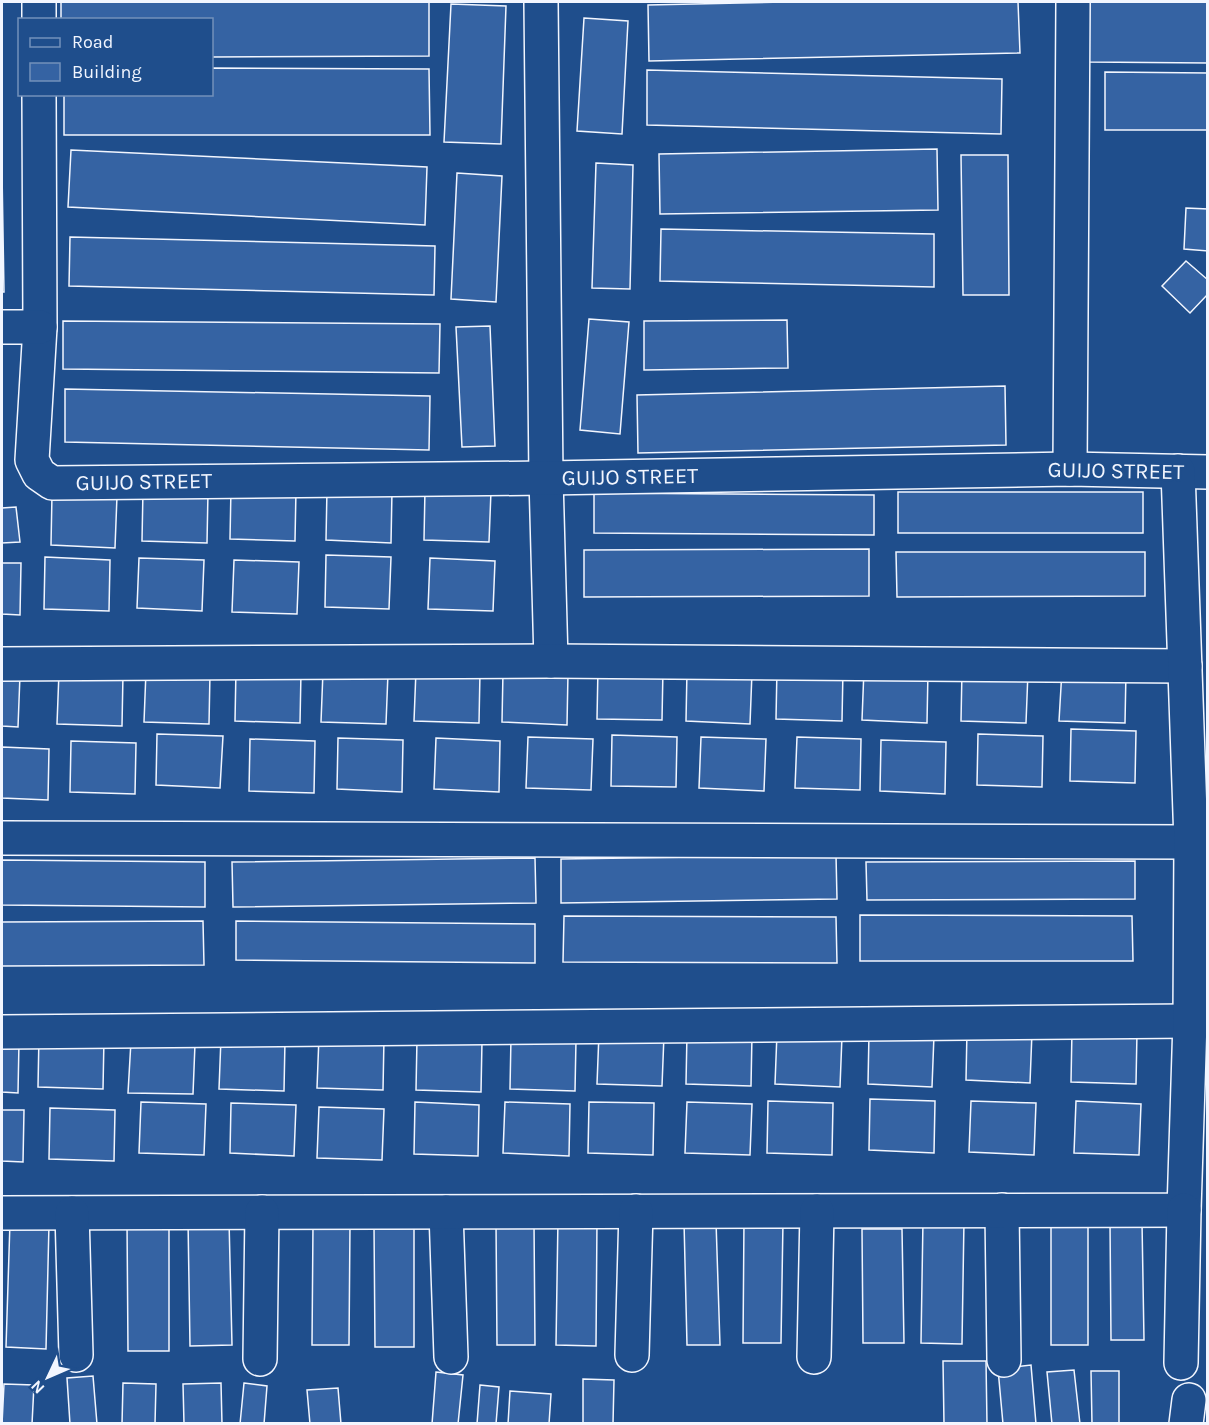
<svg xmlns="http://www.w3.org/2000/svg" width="1209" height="1425" font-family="Karla,sans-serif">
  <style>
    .building { fill: #3563a3; stroke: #f2f6ff; stroke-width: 1.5 }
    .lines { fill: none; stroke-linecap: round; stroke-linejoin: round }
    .minor-casing { stroke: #f2f6ff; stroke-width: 36 }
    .minor { stroke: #1f4e8c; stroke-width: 33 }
    .labels { text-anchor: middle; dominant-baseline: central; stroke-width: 4.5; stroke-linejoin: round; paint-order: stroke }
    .street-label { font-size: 22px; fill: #f2f6ff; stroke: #1f4e8c }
  </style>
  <rect width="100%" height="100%" fill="#1f4e8c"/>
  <g class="building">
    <path d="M61,2H429V56L212,57V20H61Z"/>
    <path d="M784,2H1018L1020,53L649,61L648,5Z"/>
    <path d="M1088,2H1208V63L1088,62Z"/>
    <path d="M451,4L506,6L501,144L444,142Z"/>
    <path d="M584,18L628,21L622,134L577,131Z"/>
    <path d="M212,68L429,69L430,135H64V94H212Z"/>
    <path d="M647,70L1002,79L1001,134L647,125Z"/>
    <path d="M1105,72L1208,73V130H1105Z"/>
    <path d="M937,149L938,210L660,214L659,154Z"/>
    <path d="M71,150L427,167L425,225L68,207Z"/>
    <path d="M961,155H1008L1009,295H963Z"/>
    <path d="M596,163L633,165L630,289L592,288Z"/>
    <path d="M2,172L4,292H2Z"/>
    <path d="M457,173L502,176L496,302L451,299Z"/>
    <path d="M1186,208L1208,209V251L1184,249Z"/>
    <path d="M661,229L934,234V287L660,281Z"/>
    <path d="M70,237L435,246L434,295L69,286Z"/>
    <path d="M1186,261L1208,280V294L1190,313L1162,286Z"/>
    <path d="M589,319L629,322L620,434L580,430Z"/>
    <path d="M787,320L788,368L644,370V321Z"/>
    <path d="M63,321L440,324L439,373L63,369Z"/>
    <path d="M490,326L495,446L462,447L456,327Z"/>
    <path d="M1005,386L1006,445L638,453L637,395Z"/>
    <path d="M65,389L430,396L429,450L65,442Z"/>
    <path d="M231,488L296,490L295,541L230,539Z"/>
    <path d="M143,489L208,492L207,543L142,541Z"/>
    <path d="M327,489L392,491L391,543L326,540Z"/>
    <path d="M425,489L491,491L489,542L424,540Z"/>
    <rect x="898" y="492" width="245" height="41"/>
    <path d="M594,493L874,495V535L594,533Z"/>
    <path d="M52,494L117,496L115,548L51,545Z"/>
    <path d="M16,507L20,542L2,543V508Z"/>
    <path d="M869,549V596L584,597V550Z"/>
    <path d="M896,552H1145V596L897,597Z"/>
    <path d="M326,555L391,557L389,609L325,607Z"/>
    <path d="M45,557L110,560L109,611L44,609Z"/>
    <path d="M139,558L204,560L202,611L137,608Z"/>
    <path d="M430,558L495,561L493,611L428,609Z"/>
    <path d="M234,560L299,562L297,614L232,612Z"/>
    <path d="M2,563H21L20,615L2,614Z"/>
    <path d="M598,667L663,669L662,720L597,719Z"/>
    <path d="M777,668L843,670L842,721L776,719Z"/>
    <path d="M236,669L301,672L300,723L235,721Z"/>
    <path d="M864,669L928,671L927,723L862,720Z"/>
    <path d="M416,670L480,672L479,723L414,721Z"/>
    <path d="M687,670L752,672L750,724L686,721Z"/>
    <path d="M962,670L1028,672L1026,723L961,721Z"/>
    <path d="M1062,670L1126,672L1125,723L1059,721Z"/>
    <path d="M146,671L210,673L209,724L144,722Z"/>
    <path d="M323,671L388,673L386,724L321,722Z"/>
    <path d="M503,671L568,673L567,725L502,722Z"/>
    <path d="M59,672L123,674L122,726L57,724Z"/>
    <path d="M2,674L20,675L18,727L2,726Z"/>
    <path d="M1071,729L1136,731L1135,783L1070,781Z"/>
    <path d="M157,734L223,736L220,788L156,785Z"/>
    <path d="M978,734L1043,736L1042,787L977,785Z"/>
    <path d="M612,735L677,737L676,787L611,786Z"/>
    <path d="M528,737L593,739L591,790L526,788Z"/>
    <path d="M701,737L766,739L764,791L699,788Z"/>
    <path d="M797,737L861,739L860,790L795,788Z"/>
    <path d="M338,738L403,740L402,792L337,789Z"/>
    <path d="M436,738L500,741L499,792L434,789Z"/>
    <path d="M250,739L315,741L314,793L249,791Z"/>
    <path d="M881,740L946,742L945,794L880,791Z"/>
    <path d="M71,741L136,743L135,794L70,792Z"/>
    <path d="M2,747L49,749L48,800L2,798Z"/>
    <path d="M836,855L837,899L561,903V859Z"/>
    <path d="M535,858L536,903L233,907L232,862Z"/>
    <path d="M2,860L205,862V907L2,905Z"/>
    <path d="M1135,861V899L867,900L866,862Z"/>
    <path d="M860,915L1132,916L1133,961H860Z"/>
    <path d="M564,916L836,917L837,963L563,962Z"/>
    <path d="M203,921L204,965L2,966V922Z"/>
    <path d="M236,921L535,924V963L236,960Z"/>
    <path d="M967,1030L1032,1032L1030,1083L966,1080Z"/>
    <path d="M1072,1030L1137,1032L1136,1084L1071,1082Z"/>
    <path d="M599,1033L664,1035L662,1086L597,1084Z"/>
    <path d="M687,1033L752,1035L751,1086L686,1084Z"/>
    <path d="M777,1033L842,1036L840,1087L775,1084Z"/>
    <path d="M869,1033L934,1035L932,1087L868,1084Z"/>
    <path d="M39,1035L104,1038L103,1089L38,1087Z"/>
    <path d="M319,1036L384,1038L383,1090L317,1088Z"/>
    <path d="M511,1037L576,1040L575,1091L510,1089Z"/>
    <path d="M221,1038L285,1040L284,1091L219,1089Z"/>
    <path d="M417,1039L482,1041L481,1092L416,1090Z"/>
    <path d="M131,1041L195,1044L193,1094L128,1093Z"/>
    <path d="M2,1042H19L18,1093L2,1092Z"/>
    <path d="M870,1099L935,1101L934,1153L869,1150Z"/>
    <path d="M768,1101L833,1103L832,1155L767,1153Z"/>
    <path d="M971,1101L1036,1103L1034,1155L969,1152Z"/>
    <path d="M1076,1101L1141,1104L1139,1155L1074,1153Z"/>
    <path d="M141,1102L206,1104L204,1155L139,1153Z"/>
    <path d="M415,1102L479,1105L478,1156L414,1154Z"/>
    <path d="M505,1102L570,1104L569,1156L503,1153Z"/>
    <path d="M589,1102L654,1103L653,1155L588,1153Z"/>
    <path d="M687,1102L752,1104L750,1155L685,1153Z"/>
    <path d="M231,1103L296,1105L294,1156L230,1153Z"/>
    <path d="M319,1107L384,1109L382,1160L317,1158Z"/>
    <path d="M50,1108L115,1110L114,1161L49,1159Z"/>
    <path d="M2,1110H24L23,1162L2,1161Z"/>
    <path d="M558,1218L597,1219L596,1346L556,1345Z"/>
    <path d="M923,1219L964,1220L962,1344L921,1343Z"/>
    <path d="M188,1220H229L232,1345L190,1346Z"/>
    <path d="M744,1220L783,1221L781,1343H743Z"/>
    <path d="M716,1221L720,1345H687L684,1222Z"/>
    <rect x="1051" y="1221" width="37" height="124"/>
    <path d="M10,1222L49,1224L46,1349L6,1347Z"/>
    <path d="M127,1222H169V1351H128Z"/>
    <path d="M496,1222L534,1223L535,1345H497Z"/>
    <path d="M1110,1222H1142L1144,1340H1111Z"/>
    <path d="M313,1224H350L349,1345H312Z"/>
    <path d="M374,1225H414V1347H375Z"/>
    <path d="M862,1229H902L904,1343H863Z"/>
    <path d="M943,1361H986L987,1424H944Z"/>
    <path d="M1031,1365L1036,1424H1003L998,1369Z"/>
    <path d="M1074,1370L1080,1424H1052L1047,1372Z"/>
    <path d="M1091,1371H1119V1424H1092Z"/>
    <path d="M436,1372L463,1375L458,1424H432Z"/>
    <path d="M93,1376L97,1424H70L67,1378Z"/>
    <path d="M583,1379L614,1380L613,1424H583Z"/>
    <path d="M123,1383L156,1384L155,1424H122Z"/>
    <path d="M221,1383L222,1424H184L183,1384Z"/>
    <path d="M244,1383L267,1386L264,1424H240Z"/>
    <path d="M4,1384L34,1385L32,1424H2Z"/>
    <path d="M480,1385L499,1387L496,1424H477Z"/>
    <path d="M338,1388L341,1424H310L307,1390Z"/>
    <path d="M510,1391L551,1394L549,1424H508Z"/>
  </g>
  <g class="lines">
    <g class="minor-casing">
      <g id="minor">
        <path d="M39,2V20"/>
        <path d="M541,2L546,478L551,661"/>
        <path d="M39,94L40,327L32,460L39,474L52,483L546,478L1070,469L1208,472"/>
        <path d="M2,327H40"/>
        <path d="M1070,469L1073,2"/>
        <path d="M2,664L551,661L1185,666"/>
        <path d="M2,838L1191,842"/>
        <path d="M2,1032L1190,1021"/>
        <path d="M1002,1210L1004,1360"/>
        <path d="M446,1212L451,1357"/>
        <path d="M2,1213L1184,1210L1190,1021L1191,842L1178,471"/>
        <path d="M72,1213L76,1355"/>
        <path d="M632,1355L636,1211"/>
        <path d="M814,1357L817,1211"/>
        <path d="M260,1359L262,1212"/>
        <path d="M1181,1363L1184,1210"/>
        <path d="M1186,1424L1189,1400"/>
      </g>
    </g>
    <use href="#minor" class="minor"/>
  </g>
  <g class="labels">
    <g class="street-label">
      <text transform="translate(1116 471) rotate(1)">GUIJO STREET</text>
      <text transform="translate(630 477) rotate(-1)">GUIJO STREET</text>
      <text transform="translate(144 482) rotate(-1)">GUIJO STREET</text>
    </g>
  </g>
  <rect width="1209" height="1425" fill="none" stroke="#f2f6ff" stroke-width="6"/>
  <rect x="18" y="18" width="195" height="78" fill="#1f4e8c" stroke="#7391ba" stroke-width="1.5"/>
  <rect x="30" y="38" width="30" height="9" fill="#1f4e8c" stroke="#7391ba" stroke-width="1.5"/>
  <text x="72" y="48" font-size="18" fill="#f2f6ff">Road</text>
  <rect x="30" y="63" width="30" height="18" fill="#3563a3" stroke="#7391ba" stroke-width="1.5"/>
  <text x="72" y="78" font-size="18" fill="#f2f6ff">Building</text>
  <g transform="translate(48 1377) rotate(226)" stroke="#1f4e8c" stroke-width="4.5" paint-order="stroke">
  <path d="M0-4.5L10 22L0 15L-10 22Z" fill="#f2f6ff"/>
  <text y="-9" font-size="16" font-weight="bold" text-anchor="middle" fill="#f2f6ff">N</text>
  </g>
</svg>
